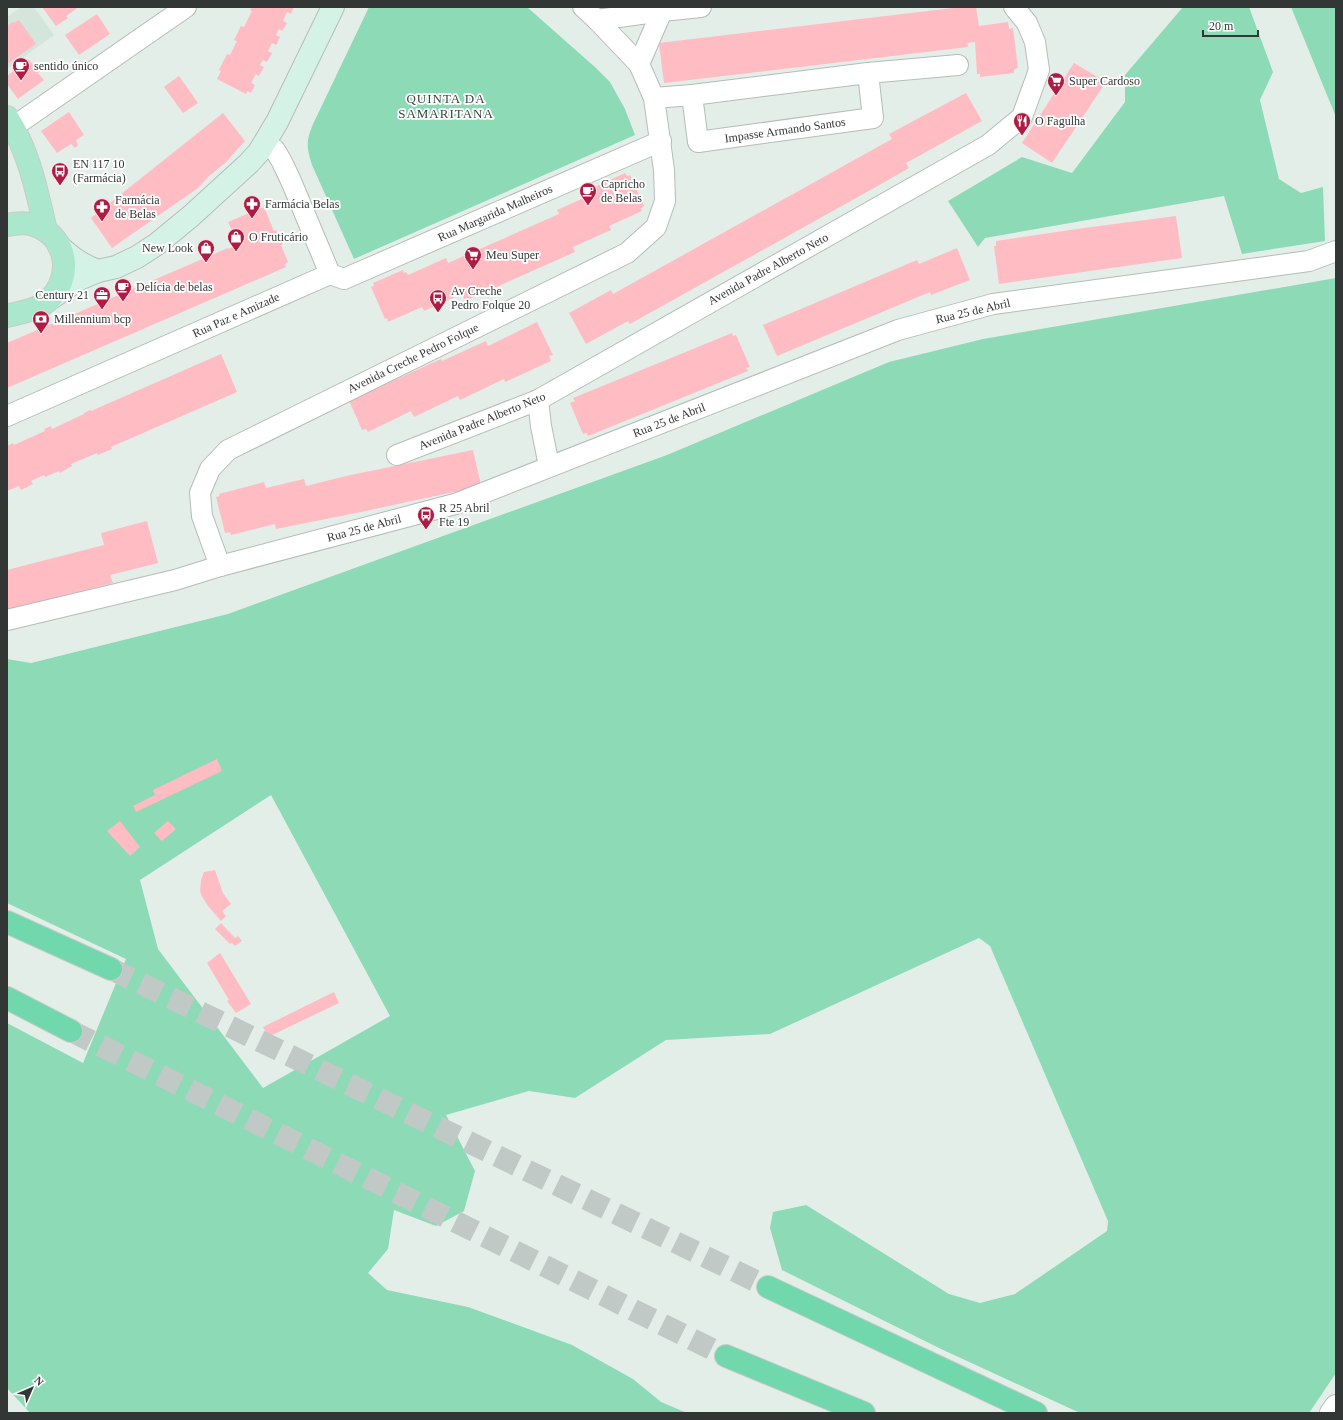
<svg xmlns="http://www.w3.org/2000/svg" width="1343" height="1420" font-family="Georgia,serif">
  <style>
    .built { fill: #d4e5dc }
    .green { fill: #8ddab7; fill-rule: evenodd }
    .building { fill: #ffbcc2 }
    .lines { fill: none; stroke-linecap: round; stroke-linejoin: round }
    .motorway-tunnel { stroke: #c0c9c5; stroke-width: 22; stroke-dasharray: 22 11; stroke-linecap: butt }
    .minor-casing { stroke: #b4bdb8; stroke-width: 22 }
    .tertiary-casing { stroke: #b4bdb8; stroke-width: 24 }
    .secondary-casing { stroke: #b4bdb8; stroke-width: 24 }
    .primary-casing { stroke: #cacbca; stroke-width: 24 }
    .motorway-casing { stroke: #cacbca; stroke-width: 24 }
    .minor { stroke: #fff; stroke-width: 20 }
    .tertiary { stroke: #fff; stroke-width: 22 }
    .secondary { stroke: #d4f3e6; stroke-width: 22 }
    .primary { stroke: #aae7cd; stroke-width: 22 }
    .motorway { stroke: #71d7ac; stroke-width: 22 }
    .labels { text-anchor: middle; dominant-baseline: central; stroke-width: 3.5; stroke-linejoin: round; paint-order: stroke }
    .poi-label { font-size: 12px; fill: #323634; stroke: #fff; text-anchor: start }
    .street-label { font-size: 12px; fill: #323634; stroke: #fff }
    .neighbourhood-label { font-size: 13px; letter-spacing: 1px; fill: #3d4441; stroke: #fff }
  </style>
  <rect width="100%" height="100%" fill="#e4eee9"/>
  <path class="built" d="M21,7H34L54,35L7,69V17Z"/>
  <g class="green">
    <path d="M369,7H527L596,68L610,82L625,109L635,135L354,259L312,165C306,146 306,140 314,122Z"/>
    <path d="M1183,7H1249L1273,72L1260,100L1279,179L1301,193L1323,187L1325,241L1242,254L1224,196L985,238L978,247L948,201L1022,157L1072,173L1125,102V75Z"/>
    <path d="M1291,7H1336V117Z"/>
    <path d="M1336,278V1373L1309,1413H1080L941,1349L782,1270L770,1228L773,1212L806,1205L949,1294L980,1303L1015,1294L1107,1231L1108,1221L990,946L979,938L770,1034L666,1040L575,1098L529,1091L446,1115L475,1171L464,1211L436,1226L394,1210L388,1249L368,1273L387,1290L468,1307L572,1345L633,1379L661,1402L687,1413H30L7,1388V1023L83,1063L126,959L7,903V659L31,663L228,614L667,455L889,362L983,339ZM271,795L390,1016L263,1088L158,949L140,880Z"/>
  </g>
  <g class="building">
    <path d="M42,7H79L66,16L68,18L56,26Z"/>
    <path d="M252,7H294L291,14L287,12L283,21L287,23L282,31L279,29L276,35L280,37L276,45L272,43L268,51L272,53L267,62L263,60L260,65L264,67L259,76L256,74L251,83L255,85L251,93L247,91L246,94L217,79L221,71L219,70L227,54L230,55L237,41L234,40L241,26L244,27L252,11L250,10Z"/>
    <path d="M961,7H976L979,26L1008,22L1009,29L1013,28L1018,68L1014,69V73L980,77V74H977L975,42L967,43L968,47L664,83L659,43Z"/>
    <path d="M97,14L110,34L79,55L65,35Z"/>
    <path d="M19,20L36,44L7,64V26L13,22L14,23Z"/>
    <path d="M29,60L33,65L35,63L41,71L38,73L44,80L18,99L7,84V76Z"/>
    <path d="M1074,63L1106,82L1052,163L1022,143Z"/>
    <path d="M179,76L198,103L183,113L164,87Z"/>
    <path d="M966,93L982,121L906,163L909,168L874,188L630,324L628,321L586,344L569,313L611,290L613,294L892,139L889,134Z"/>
    <path d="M69,112L84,135L76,140L78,145L75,148L71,144L57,153L41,131Z"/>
    <path d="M223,113L245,141L226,162L209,176L198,188L112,248L91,218Z"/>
    <path d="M625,173L627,176L630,175L644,206L641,208L642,211L609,226L611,230L573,247L575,252L465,301L462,294L424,311L422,307L388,322L387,318L385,319L371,287L374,286L373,283L403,270L404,273L406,272L408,275L446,258L448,263L559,214L557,210L595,193L594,191L596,190L595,187Z"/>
    <path d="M264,207L274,231L276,230L283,244L281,245L288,262L285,264L286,267L7,388V343L228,248V249L237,245L234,239H236L228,222Z"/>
    <path d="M1176,216L1182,258L999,284L994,246H996V241L1084,228Z"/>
    <path d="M957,248L970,280L931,295L930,292L777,356L763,325L917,260L919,264Z"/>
    <path d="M537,322L553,355L549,356L551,361L505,382L504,379L460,400L458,396L414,417L411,411L368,432L366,429L362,430L347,396L395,374L397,379L441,359L442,361L486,341L488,346Z"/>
    <path d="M732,333L733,336L736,335L750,367L746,368L748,371L588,436L587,433L583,434L570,403L575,401L573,398Z"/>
    <path d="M221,354L237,392L111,447L112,449L98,455L97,453L78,461L71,464L72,466L60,473L59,471L45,477L44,475L31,481L33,484L21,490L19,486L7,491V446L13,443L14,445L27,439L45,431L44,429L51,426L52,429L84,414V413L90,410L91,411Z"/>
    <path d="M473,450L481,485L477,487L356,513L276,529L275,524L231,535L230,532L225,533L216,497L220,496L219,494L264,482L266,488L304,479L306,486L346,476Z"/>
    <path d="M147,521L158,563L110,575L113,583L7,610V570L104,545L101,533Z"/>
    <path d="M217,759L222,771L136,812L133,806L155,795L153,790Z"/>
    <path d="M120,821L140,847L130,856L107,831Z"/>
    <path d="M168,821L176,829L162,841L154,833Z"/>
    <path d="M215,870L223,893L231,904L222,911L226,916L221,921L208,906L201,895L200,890L201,880L204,872Z"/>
    <path d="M221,923L235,938L238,936L242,941L235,946L232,943L230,944L215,929Z"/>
    <path d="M220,953L251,1004L236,1013L227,1001L229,1000L207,963Z"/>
    <path d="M334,992L339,1003L268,1037L263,1027Z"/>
  </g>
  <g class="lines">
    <g class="motorway-tunnel">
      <path d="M111,969L768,1287"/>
      <path d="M71,1031L726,1356"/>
    </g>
    <g class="minor-casing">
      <g id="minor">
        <path d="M597,20L662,11L701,7"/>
        <path d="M639,64L662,11"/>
        <path d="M868,73L873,118L698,142L692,95L868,73L958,65"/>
        <path d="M654,98L692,95"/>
        <path d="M13,127L186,7"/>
        <path d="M330,274L344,279L661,141"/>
        <path d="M538,400L541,426L549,466"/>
        <path d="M7,416L330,274L291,181L282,162L275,150L265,143"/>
        <path d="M397,455L538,400L988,145L1022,117L1039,70L1035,42L1027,23L1014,7"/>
        <path d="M220,566L202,516L200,493L210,469L228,450L627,253L656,227L665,201L664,170L654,98L639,64L597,20L583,7"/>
        <path d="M7,620L175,580L220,566L455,504L898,330L993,304L1309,261L1336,251"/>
      </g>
    </g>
    <g class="tertiary-casing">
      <path id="tertiary" d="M1331,1413L1336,1406"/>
    </g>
    <g class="secondary-casing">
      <g id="secondary">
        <path d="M59,246C72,258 82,265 98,271"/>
        <path d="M53,297L79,279L98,271L116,267L137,257L157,244L191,216L249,163L259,152L277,122L333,7"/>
      </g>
    </g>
    <g class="primary-casing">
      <g id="primary">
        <path d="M7,117C29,151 37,192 46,231"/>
        <path d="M7,225C16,223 25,222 34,225C71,237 74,285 42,305C32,311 18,313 7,316"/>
      </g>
    </g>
    <g class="motorway-casing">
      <g id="motorway">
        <path d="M7,922L111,969"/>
        <path d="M7,998L71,1031"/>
        <path d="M768,1287L1036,1413"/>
        <path d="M726,1356L864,1413"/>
      </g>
    </g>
    <use href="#minor" class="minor"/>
    <use href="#tertiary" class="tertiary"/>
    <use href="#secondary" class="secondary"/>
    <use href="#primary" class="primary"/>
    <use href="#motorway" class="motorway"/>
  </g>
  <defs>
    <g id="cafe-pin" transform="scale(0.9)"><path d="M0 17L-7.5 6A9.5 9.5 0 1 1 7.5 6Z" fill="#af1b42" stroke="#fff"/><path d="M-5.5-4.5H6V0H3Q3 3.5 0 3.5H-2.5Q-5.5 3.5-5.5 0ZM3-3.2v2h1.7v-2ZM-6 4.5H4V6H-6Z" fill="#fff"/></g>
    <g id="supermarket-pin" transform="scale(0.9)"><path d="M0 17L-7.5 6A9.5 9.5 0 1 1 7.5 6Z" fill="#af1b42" stroke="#fff"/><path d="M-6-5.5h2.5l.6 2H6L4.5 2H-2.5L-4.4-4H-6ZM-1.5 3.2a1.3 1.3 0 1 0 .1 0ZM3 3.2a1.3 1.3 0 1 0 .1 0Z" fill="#fff"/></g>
    <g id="restaurant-pin" transform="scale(0.9)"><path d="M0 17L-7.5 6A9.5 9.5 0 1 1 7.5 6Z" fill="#af1b42" stroke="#fff"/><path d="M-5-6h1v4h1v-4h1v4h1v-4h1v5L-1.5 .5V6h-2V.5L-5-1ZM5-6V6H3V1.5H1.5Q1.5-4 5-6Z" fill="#fff"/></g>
    <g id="bus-pin" transform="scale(0.9)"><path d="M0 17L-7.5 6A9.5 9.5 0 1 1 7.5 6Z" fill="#af1b42" stroke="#fff"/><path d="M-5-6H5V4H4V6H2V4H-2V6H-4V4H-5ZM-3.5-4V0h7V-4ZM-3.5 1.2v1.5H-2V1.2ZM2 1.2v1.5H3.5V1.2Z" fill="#fff"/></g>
    <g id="pharmacy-pin" transform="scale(0.9)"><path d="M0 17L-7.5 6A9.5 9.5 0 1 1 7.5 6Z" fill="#af1b42" stroke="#fff"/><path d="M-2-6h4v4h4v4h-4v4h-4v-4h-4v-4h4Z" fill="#fff"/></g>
    <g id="shop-pin" transform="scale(0.9)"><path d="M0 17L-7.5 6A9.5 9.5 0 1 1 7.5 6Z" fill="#af1b42" stroke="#fff"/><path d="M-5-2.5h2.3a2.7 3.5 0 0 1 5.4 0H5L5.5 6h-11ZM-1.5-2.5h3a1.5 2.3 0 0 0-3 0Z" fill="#fff"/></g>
    <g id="office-pin" transform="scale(0.9)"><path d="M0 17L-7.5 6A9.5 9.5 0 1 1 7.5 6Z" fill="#af1b42" stroke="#fff"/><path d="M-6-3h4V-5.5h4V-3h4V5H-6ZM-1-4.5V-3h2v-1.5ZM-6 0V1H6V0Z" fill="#fff"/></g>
    <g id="bank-pin" transform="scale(0.9)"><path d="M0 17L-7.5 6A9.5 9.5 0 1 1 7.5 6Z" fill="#af1b42" stroke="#fff"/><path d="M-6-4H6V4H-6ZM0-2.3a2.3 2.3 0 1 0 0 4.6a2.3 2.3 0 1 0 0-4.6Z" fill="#fff"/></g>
  </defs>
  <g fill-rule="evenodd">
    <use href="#cafe-pin" x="21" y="66"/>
    <use href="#supermarket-pin" x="1056" y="81"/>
    <use href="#restaurant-pin" x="1022" y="121"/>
    <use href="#bus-pin" x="60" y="171"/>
    <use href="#cafe-pin" x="588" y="191"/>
    <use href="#pharmacy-pin" x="252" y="204"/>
    <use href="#pharmacy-pin" x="102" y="207"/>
    <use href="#shop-pin" x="236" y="237"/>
    <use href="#shop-pin" x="206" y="248"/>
    <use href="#supermarket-pin" x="473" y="255"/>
    <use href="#cafe-pin" x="123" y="287"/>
    <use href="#office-pin" x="102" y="295"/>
    <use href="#bus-pin" x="438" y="298"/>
    <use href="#bank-pin" x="41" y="319"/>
    <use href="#bus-pin" x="426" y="515"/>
  </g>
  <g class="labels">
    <g class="poi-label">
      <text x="34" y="66">sentido único</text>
      <text x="1069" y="81">Super Cardoso</text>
      <text x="1035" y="121">O Fagulha</text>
      <text x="73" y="164">EN 117 10<tspan x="73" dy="14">(Farmácia)</tspan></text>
      <text x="601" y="184">Capricho<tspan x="601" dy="14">de Belas</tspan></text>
      <text x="115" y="200">Farmácia<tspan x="115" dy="14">de Belas</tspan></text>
      <text x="265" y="204">Farmácia Belas</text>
      <text x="249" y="237">O Fruticário</text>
      <text x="193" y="248" text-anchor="end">New Look</text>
      <text x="486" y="255">Meu Super</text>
      <text x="136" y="287">Delícia de belas</text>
      <text x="451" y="291">Av Creche<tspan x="451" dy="14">Pedro Folque 20</tspan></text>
      <text x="89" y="295" text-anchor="end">Century 21</text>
      <text x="54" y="319">Millennium bcp</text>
      <text x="439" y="508">R 25 Abril<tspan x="439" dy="14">Fte 19</tspan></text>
    </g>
    <g class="street-label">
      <text transform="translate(785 130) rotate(-8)">Impasse Armando Santos</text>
      <text transform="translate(495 213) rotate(-24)">Rua Margarida Malheiros</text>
      <text transform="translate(768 269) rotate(-29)">Avenida Padre Alberto Neto</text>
      <text transform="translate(973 311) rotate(-13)">Rua 25 de Abril</text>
      <text transform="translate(236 315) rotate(-24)">Rua Paz e Amizade</text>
      <text transform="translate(413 358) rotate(-26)">Avenida Creche Pedro Folque</text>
      <text transform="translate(669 420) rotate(-21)">Rua 25 de Abril</text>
      <text transform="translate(482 421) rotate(-22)">Avenida Padre Alberto Neto</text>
      <text transform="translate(364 528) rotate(-15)">Rua 25 de Abril</text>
    </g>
    <g class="neighbourhood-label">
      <text x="446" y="98">QUINTA DA<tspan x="446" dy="15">SAMARITANA</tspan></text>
    </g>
  </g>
  <rect width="1343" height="1420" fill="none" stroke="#323634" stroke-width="16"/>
  <g transform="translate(32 1388) rotate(45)" stroke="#ffffff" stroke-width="3" paint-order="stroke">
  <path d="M0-3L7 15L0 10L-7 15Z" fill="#323634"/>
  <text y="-6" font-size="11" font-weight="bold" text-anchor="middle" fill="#323634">N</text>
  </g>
  <path d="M1203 30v6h55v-6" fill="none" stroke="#323634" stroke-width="2"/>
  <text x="1209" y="30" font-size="12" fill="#323634" stroke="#ffffff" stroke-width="3" paint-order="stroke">20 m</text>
</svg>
